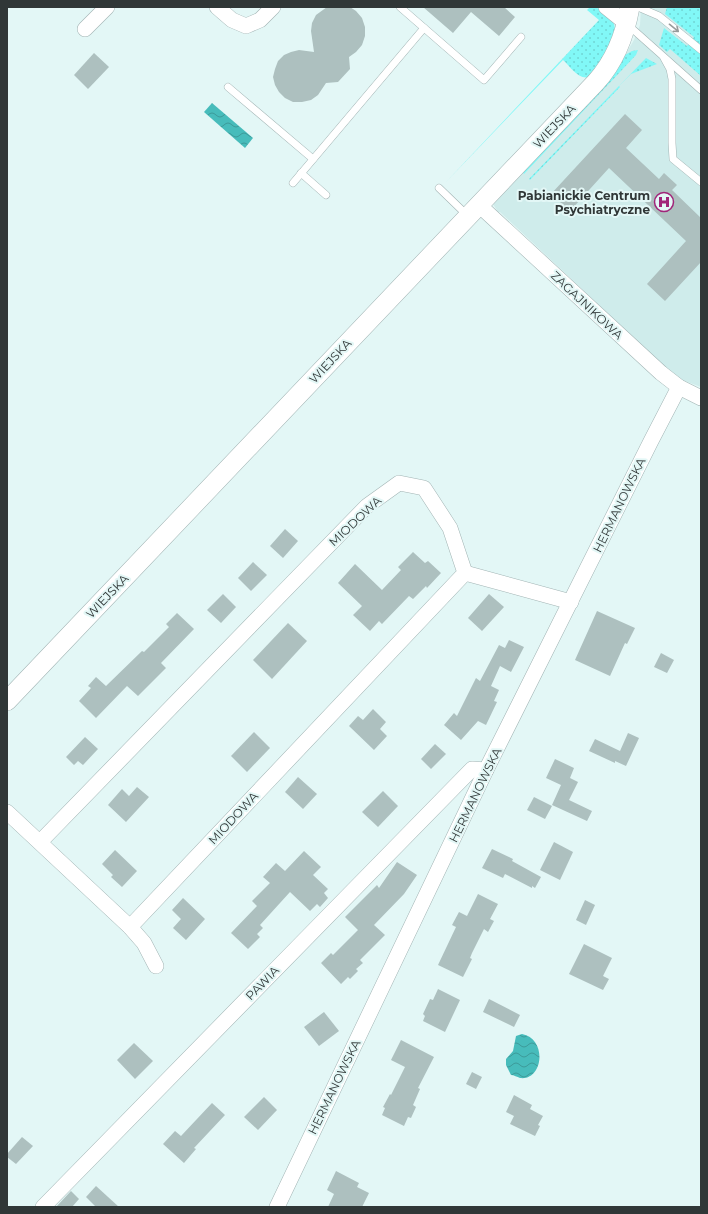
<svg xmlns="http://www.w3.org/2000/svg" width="708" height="1214" font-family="Montserrat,sans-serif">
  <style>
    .built { fill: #cfeceb }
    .grass { fill: url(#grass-dots) }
    .water { fill: url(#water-waves) }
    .building { fill: #adc0bf }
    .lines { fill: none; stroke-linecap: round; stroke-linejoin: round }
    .service-casing { stroke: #a2b4b4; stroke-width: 8 }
    .minor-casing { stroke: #a2b4b4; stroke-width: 16 }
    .tertiary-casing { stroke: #a2b4b4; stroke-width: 20 }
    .service { stroke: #fff; stroke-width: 7 }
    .minor { stroke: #fff; stroke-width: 15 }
    .tertiary { stroke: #fff; stroke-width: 19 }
    .oneway { stroke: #989b9b }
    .labels { text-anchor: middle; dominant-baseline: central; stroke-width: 4; stroke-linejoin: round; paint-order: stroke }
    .street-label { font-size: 12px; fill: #303737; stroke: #e3f7f6 }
    .poi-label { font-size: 12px; font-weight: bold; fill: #303737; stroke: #e3f7f6; text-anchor: end }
  </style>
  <defs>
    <pattern id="grass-dots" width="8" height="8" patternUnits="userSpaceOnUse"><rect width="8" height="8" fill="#81f8f7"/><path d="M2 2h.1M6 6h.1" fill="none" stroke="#70d5d4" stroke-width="1.8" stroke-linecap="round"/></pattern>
    <pattern id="water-waves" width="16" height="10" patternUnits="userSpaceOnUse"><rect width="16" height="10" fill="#47bcbb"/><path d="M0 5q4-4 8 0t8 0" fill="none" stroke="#3c9a99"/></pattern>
  </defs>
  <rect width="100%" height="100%" fill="#e3f7f6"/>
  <path class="built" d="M641,7H701V387L677,378L500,212H498L493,204L625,55L634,40L640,25Z"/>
  <g class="grass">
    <path d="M590,7C598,7 603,10 609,16C627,35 601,62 589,77C578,80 570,66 563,60L445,183L599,20L587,10Z"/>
    <path d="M667,7H700L701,14V76L670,49L667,52L659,45L664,28L687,46L694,37L665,14Z"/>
    <path d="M638,50L636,55L524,174L522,171L625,55L632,51Z"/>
    <path d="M646,58L657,64L631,74L619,86L620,87L530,180L529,179Z"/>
  </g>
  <g class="water">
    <path d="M212,103L253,138L245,148L204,112Z"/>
    <path d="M522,1034C548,1039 543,1081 520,1078C517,1077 514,1075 511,1075L506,1065V1059L513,1051L516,1036Z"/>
  </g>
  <g class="building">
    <path d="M327,7H350L356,11L362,18L365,27V36L362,45L356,52L349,57L350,69L338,82L326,83L318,95L311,100L302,102H293L285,98L279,92L275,85L273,77L275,69L278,61L284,55L291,52L299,50L314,52L311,31L312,23L316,15Z"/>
    <path d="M423,7H504L515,17L499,36L471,12L453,33Z"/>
    <path d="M94,53L109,67L88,89L74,75Z"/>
    <path d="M625,114L642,130L626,148L659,179L664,173L677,185L672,190L701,218V262L665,301L647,284L686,241L609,168L570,211L551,194Z"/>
    <path d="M285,529L298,541L283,558L270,546Z"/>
    <path d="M413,552L425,563L428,561L441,573L427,588L426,586L413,599L409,596L382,624L379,621L370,631L353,615L362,606L338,583L355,564L382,590L401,570L398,567Z"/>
    <path d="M253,562L267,575L251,591L238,578Z"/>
    <path d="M223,594L236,607L221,623L207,610Z"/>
    <path d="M489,594L504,607L482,631L468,618Z"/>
    <path d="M597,611L635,628L627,644L625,643L610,676L575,660Z"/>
    <path d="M177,613L194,629L161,663L166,668L138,696L127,686L96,718L79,701L91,688L88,686L96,677L106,686L142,651L144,652L169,627L166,624Z"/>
    <path d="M288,623L307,641L272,679L253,660Z"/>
    <path d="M509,640L524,647L511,672L500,666L491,686L499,690L494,701L497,702L486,725L478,721L461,740L444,725L454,713L457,716L476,678L480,681L499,645L505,648Z"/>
    <path d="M661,653L674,660L667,673L654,667Z"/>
    <path d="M373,709L386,722L380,729L387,736L374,750L349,726L358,716L363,720Z"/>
    <path d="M254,732L270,748L247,772L231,756Z"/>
    <path d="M628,733L639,738L626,766L615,761V763L589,751L595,739L620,751Z"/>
    <path d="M85,737L98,749L83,765L78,761L74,765L66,757Z"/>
    <path d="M435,744L446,754L431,769L421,759Z"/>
    <path d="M555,759L574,768L570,778L578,782L569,800L592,811L587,821L552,805L561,785L546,778Z"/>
    <path d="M298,777L317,794L303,809L285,792Z"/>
    <path d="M137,787L149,797L126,822L108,805L122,789L129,796Z"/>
    <path d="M383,791L398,806L378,827L362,812Z"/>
    <path d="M534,797L552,806L545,819L527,810Z"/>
    <path d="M554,842L573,852L560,880L540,870Z"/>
    <path d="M492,849L513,859L512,861L541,877L535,888L532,886V888L505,874L503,878L482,868Z"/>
    <path d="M115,850L137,871L122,887L111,877L113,875L102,864Z"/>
    <path d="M304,851L321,867L313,875L328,889L324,893L328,898L320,907L317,904L310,911L290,892L260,925L263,928L257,934L260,937L248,949L231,933L257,906L252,901L270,883L263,877L276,863L285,871Z"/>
    <path d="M397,862L417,875L404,894L374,925L385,935L360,960L363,963L356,969L358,971L350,979L348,977L341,984L321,963L331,953L333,955L358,930L345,917L377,885L379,888Z"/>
    <path d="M478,894L498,904L490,919L494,921L488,932L484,929L472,953L470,958L472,959L463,977L438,965L456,927L452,925L459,912L467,916Z"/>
    <path d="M183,898L205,919L186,940L173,928L181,919L172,910Z"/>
    <path d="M585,900L595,905L586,925L576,920Z"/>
    <path d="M584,944L612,958L603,976L609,979L603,990L569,974Z"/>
    <path d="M438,989L460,1000L445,1032L423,1021L425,1016L423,1014L430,999L433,1000Z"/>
    <path d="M489,999L520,1015L514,1027L483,1012Z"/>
    <path d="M324,1012L339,1031L319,1046L304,1027Z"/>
    <path d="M401,1040L434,1057L418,1088L420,1089L413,1105L416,1107L411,1118L408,1117L404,1126L382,1115L385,1108L383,1107L390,1094L391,1095L405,1067L391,1060Z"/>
    <path d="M134,1043L153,1061L135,1079L117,1060Z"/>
    <path d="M472,1072L482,1077L476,1089L466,1084Z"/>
    <path d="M514,1095L532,1105L530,1109L543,1116L538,1125L540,1126L535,1136L510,1124L514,1116L506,1112Z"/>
    <path d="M264,1097L277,1110L258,1130L244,1117Z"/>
    <path d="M212,1103L225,1115L194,1148L196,1149L184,1163L163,1144L175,1131L181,1136Z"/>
    <path d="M22,1137L33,1146L16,1164L7,1157V1154Z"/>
    <path d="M336,1171L359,1183L357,1187L369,1193L362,1207H328L334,1194L327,1190Z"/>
    <path d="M96,1186L119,1207H96L86,1197Z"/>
    <path d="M71,1191L79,1199L72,1207H56Z"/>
  </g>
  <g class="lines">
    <g class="service-casing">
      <g id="service">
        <path d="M400,7L484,80L521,37"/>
        <path d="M638,7L659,16L701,50"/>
        <path d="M628,25L701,90"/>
        <path d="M664,58L670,69L672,79V143L673,159L701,182"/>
        <path d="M228,87L313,159"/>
        <path d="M301,173L326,195"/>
        <path d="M293,183L424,28"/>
        <path d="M439,188L468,216"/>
      </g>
    </g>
    <g class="minor-casing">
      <g id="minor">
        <path d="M217,7L232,20L246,26L260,20L273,7"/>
        <path d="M606,7L627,24"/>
        <path d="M85,29L107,7"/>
        <path d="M479,205L661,373L679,387L701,398"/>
        <path d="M465,573L571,602"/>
        <path d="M7,812L130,927L144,943L156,966"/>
        <path d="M40,842L367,506L399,483L424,488L450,528L465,573L130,927"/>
        <path d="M43,1207L472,769L486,770"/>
        <path d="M277,1207L486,770L651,441L679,387"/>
      </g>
    </g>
    <g class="tertiary-casing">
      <path id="tertiary" d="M7,701L596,82C615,61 625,35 630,7"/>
    </g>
    <use href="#service" class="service"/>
    <use href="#minor" class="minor"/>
    <use href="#tertiary" class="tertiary"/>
  </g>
  <defs><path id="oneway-shaft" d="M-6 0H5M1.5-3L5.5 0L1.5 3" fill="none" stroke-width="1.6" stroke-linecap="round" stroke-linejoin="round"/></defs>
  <use class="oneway" href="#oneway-shaft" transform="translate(674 28) rotate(39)"/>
  <defs>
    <g id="hospital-ring" transform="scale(1)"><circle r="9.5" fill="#e3f7f6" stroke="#a12479" stroke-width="1.5"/><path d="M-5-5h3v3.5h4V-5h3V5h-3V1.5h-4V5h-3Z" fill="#a12479"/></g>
  </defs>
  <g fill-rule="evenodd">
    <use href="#hospital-ring" x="664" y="202"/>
  </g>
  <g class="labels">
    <g class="street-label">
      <text transform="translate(554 126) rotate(-46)">WIEJSKA</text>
      <text transform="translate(587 305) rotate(43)">ZAGAJNIKOWA</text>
      <text transform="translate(330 361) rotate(-47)">WIEJSKA</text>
      <text transform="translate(619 505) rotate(-64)">HERMANOWSKA</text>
      <text transform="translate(355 521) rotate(-43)">MIODOWA</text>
      <text transform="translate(107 596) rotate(-46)">WIEJSKA</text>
      <text transform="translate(475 795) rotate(-64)">HERMANOWSKA</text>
      <text transform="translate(233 818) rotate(-47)">MIODOWA</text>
      <text transform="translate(262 983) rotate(-46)">PAWIA</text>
      <text transform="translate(334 1087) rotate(-64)">HERMANOWSKA</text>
    </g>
    <g class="poi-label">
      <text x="650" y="195">Pabianickie Centrum<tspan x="650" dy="14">Psychiatryczne</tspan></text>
    </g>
  </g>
  <rect width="708" height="1214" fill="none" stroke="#303737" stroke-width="16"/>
</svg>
